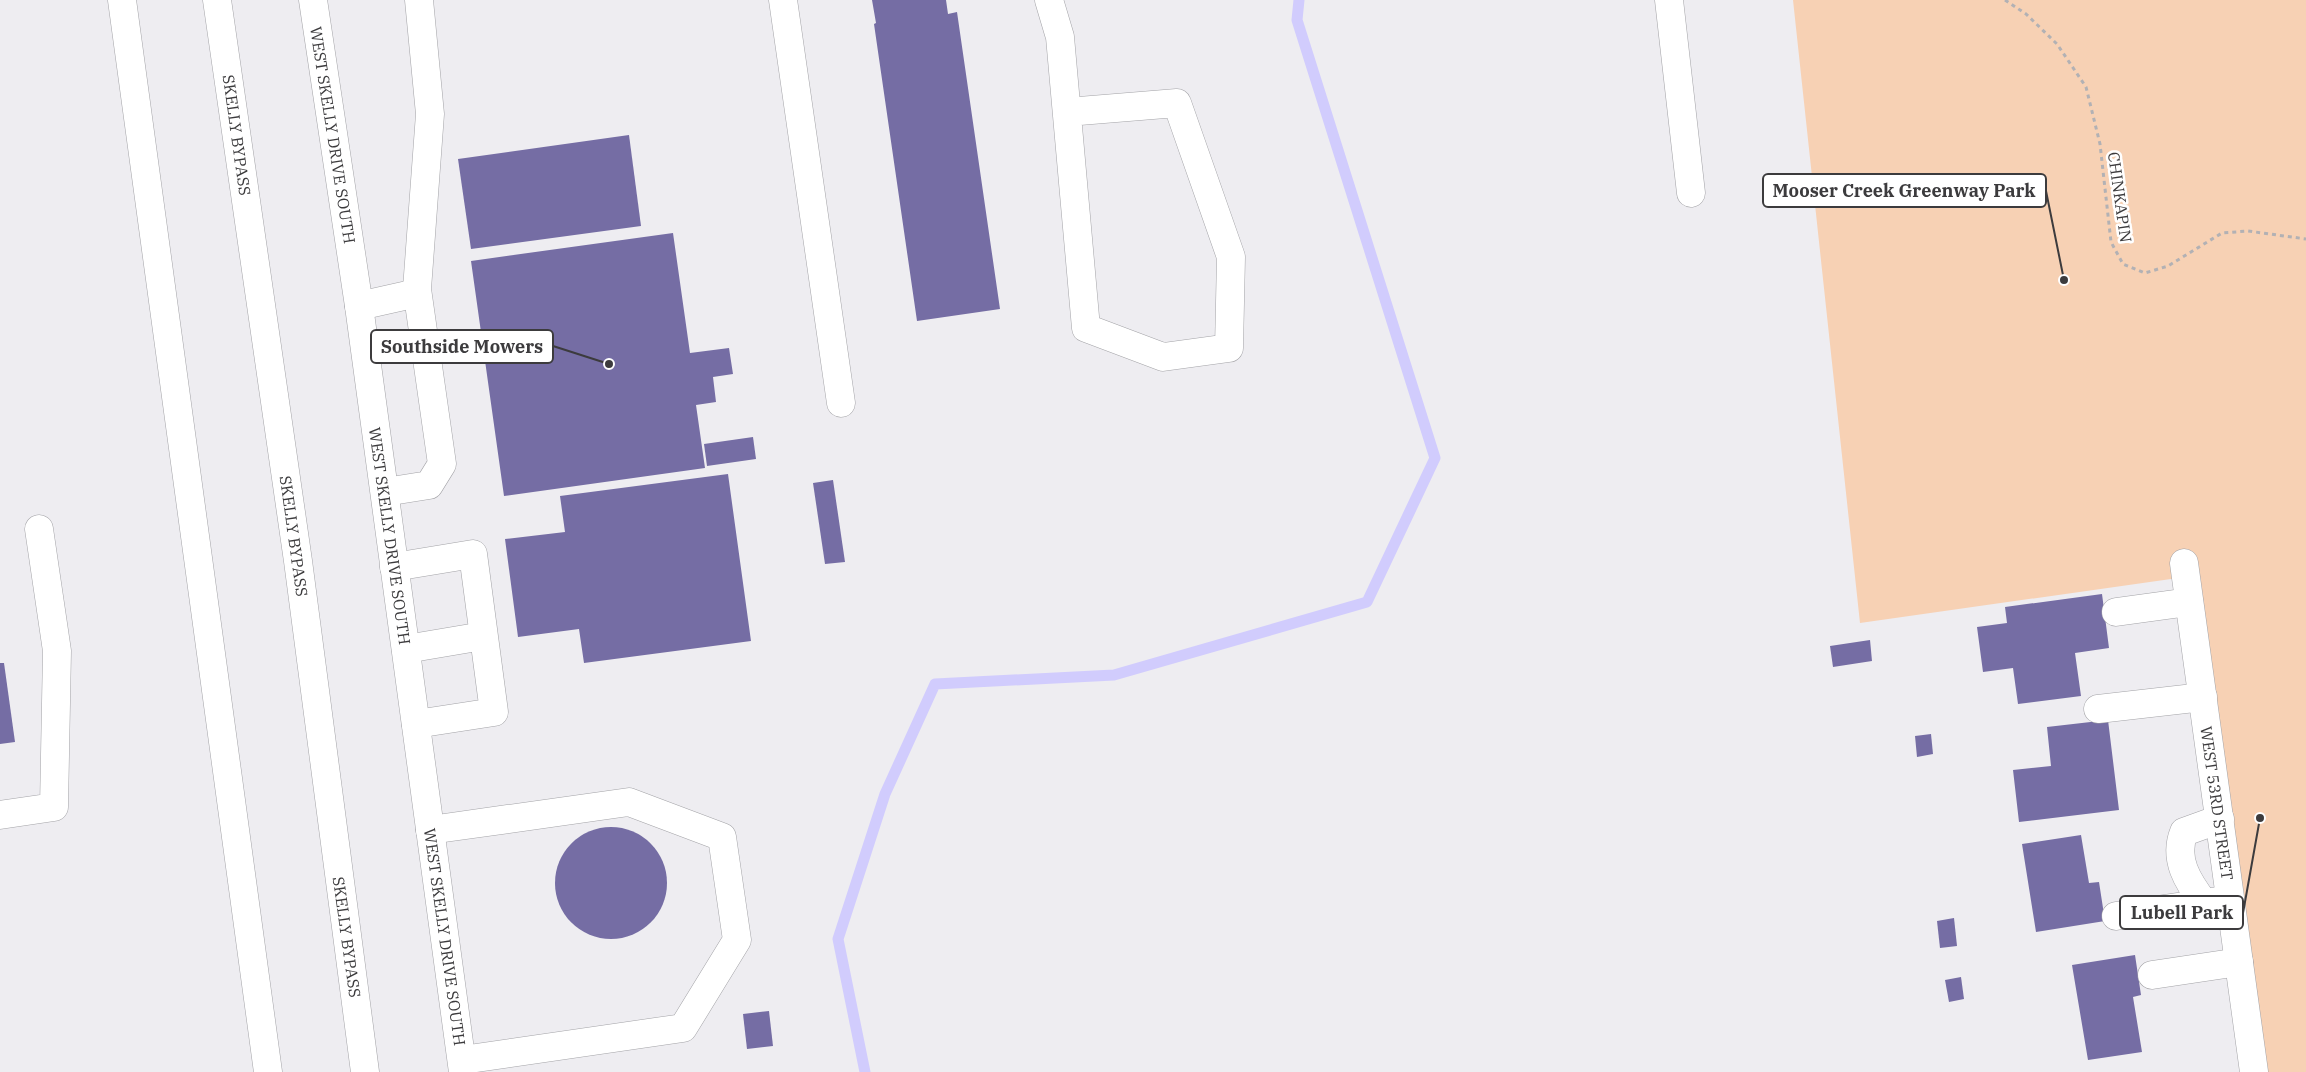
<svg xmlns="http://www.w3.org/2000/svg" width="2306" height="1072" font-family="'IBM Plex Serif',serif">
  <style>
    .green { fill: #f7d1b4 }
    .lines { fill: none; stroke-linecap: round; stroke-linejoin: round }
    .stream { stroke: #d1ccfd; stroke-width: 11 }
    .building { fill: #756da4 }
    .minor-casing { stroke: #a3a3a7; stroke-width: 29 }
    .highway-casing { stroke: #a3a3a7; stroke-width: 29 }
    .path { stroke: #b2b1b4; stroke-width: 3; stroke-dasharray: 4 4; stroke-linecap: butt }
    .minor { stroke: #fff; stroke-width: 28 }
    .highway { stroke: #fff; stroke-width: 28 }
    .labels { text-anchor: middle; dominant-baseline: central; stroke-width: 5; stroke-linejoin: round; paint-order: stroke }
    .street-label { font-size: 16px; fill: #3c3b3d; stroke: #fff }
    .leader { fill: none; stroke: #3c3b3d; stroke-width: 2 }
    .callout-dot { fill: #3c3b3d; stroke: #fff; stroke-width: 2 }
    .callout { fill: #fff; stroke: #3c3b3d; stroke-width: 2 }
    .callout-label { font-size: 18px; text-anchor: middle; font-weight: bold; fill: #3c3b3d }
  </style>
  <rect width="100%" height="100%" fill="#eeedf1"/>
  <path class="green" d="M1793,0H2306V1072H2246L2185,577L1860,623Z"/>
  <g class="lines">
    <path class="stream" d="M865,1072L838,939L885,794L935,684L1114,675L1367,602L1435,458L1297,20L1299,0"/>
  </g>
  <g class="building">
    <path d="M872,0H946L948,14L957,12L1000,309L917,321L874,24L876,23Z"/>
    <path d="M629,135L641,226L471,249L458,159Z"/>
    <path d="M673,233L690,353L729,348L733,374L713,377L716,402L696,405L705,468L504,496L471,261Z"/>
    <path d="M753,437L756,459L707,466L704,444Z"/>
    <path d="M728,474L751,641L584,663L579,629L518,637L505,539L565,532L560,496Z"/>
    <path d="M833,480L845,562L825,564L813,483Z"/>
    <path d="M2102,594L2109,648L2075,653L2081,696L2018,704L2013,668L1983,672L1977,627L2007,623L2005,607Z"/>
    <path d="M1870,640L1872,661L1833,667L1830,646Z"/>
    <path d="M0,663H4L15,742L0,744Z"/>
    <path d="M2108,720L2119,810L2019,822L2013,770L2051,766L2047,727Z"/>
    <path d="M1931,734L1933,754L1917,757L1915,736Z"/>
    <circle cx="611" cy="883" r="56"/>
    <path d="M2081,835L2089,883L2099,882L2105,921L2036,932L2022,844Z"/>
    <path d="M1954,918L1957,946L1940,948L1937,921Z"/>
    <path d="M2135,955L2141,995L2133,997L2142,1052L2088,1060L2072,965Z"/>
    <path d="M1961,977L1964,999L1949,1002L1945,980Z"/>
    <path d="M769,1011L773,1046L747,1049L743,1014Z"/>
  </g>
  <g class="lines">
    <g class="minor-casing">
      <g id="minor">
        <path d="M313,0L359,306L463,1072"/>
        <path d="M783,0L841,403"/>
        <path d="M1049,0L1060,37L1086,328L1163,357L1229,348L1231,257L1177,103L1067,112"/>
        <path d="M1669,0L1691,193"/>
        <path d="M359,306L417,293"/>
        <path d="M385,492L429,485L442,464L417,289L430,114L419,0"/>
        <path d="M2184,563L2254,1072"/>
        <path d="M394,567L473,554L494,712L416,724"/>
        <path d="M2116,612L2189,602"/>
        <path d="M406,649L483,636"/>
        <path d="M2098,709L2203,697"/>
        <path d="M0,815L54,807L57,651L39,529"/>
        <path d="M430,830L629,802L722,837L737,940L683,1028L462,1060"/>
        <path d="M2204,903C2188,882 2173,859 2184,832L2220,819"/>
        <path d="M2116,916L2218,901"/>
        <path d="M2152,975L2239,962"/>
      </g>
    </g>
    <g class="highway-casing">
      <g id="highway">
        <path d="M122,0L268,1072"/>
        <path d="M217,0L298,561L365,1072"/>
      </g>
    </g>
    <path class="path" d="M2005,0L2026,14L2057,44L2086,87L2100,144L2111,242L2123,264L2145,273L2168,266L2222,233L2248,231L2306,239"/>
    <use href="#minor" class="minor"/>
    <use href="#highway" class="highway"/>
  </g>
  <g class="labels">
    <g class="street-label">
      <text transform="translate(237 135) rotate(82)">SKELLY BYPASS</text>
      <text transform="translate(333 135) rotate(81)">WEST SKELLY DRIVE SOUTH</text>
      <text transform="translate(2120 197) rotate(82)">CHINKAPIN</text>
      <text transform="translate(294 536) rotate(82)">SKELLY BYPASS</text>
      <text transform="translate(390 536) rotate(82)">WEST SKELLY DRIVE SOUTH</text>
      <text transform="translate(2217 803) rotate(82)">WEST 53RD STREET</text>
      <text transform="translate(347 937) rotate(82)">SKELLY BYPASS</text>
      <text transform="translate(445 937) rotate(82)">WEST SKELLY DRIVE SOUTH</text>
    </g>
  </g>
  <path class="leader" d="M2064 280L2046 191M609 364L553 346M2260 818L2243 913"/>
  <g class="callout-dot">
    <circle cx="2064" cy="280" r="5"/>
    <circle cx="609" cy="364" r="5"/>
    <circle cx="2260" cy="818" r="5"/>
  </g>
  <g class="callout">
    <rect x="1763" y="174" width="283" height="33" rx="5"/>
    <rect x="371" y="330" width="182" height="33" rx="5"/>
    <rect x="2120" y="896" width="123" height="33" rx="5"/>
  </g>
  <g class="callout-label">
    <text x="1904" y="197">Mooser Creek Greenway Park</text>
    <text x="462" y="353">Southside Mowers</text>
    <text x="2182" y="919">Lubell Park</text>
  </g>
</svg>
